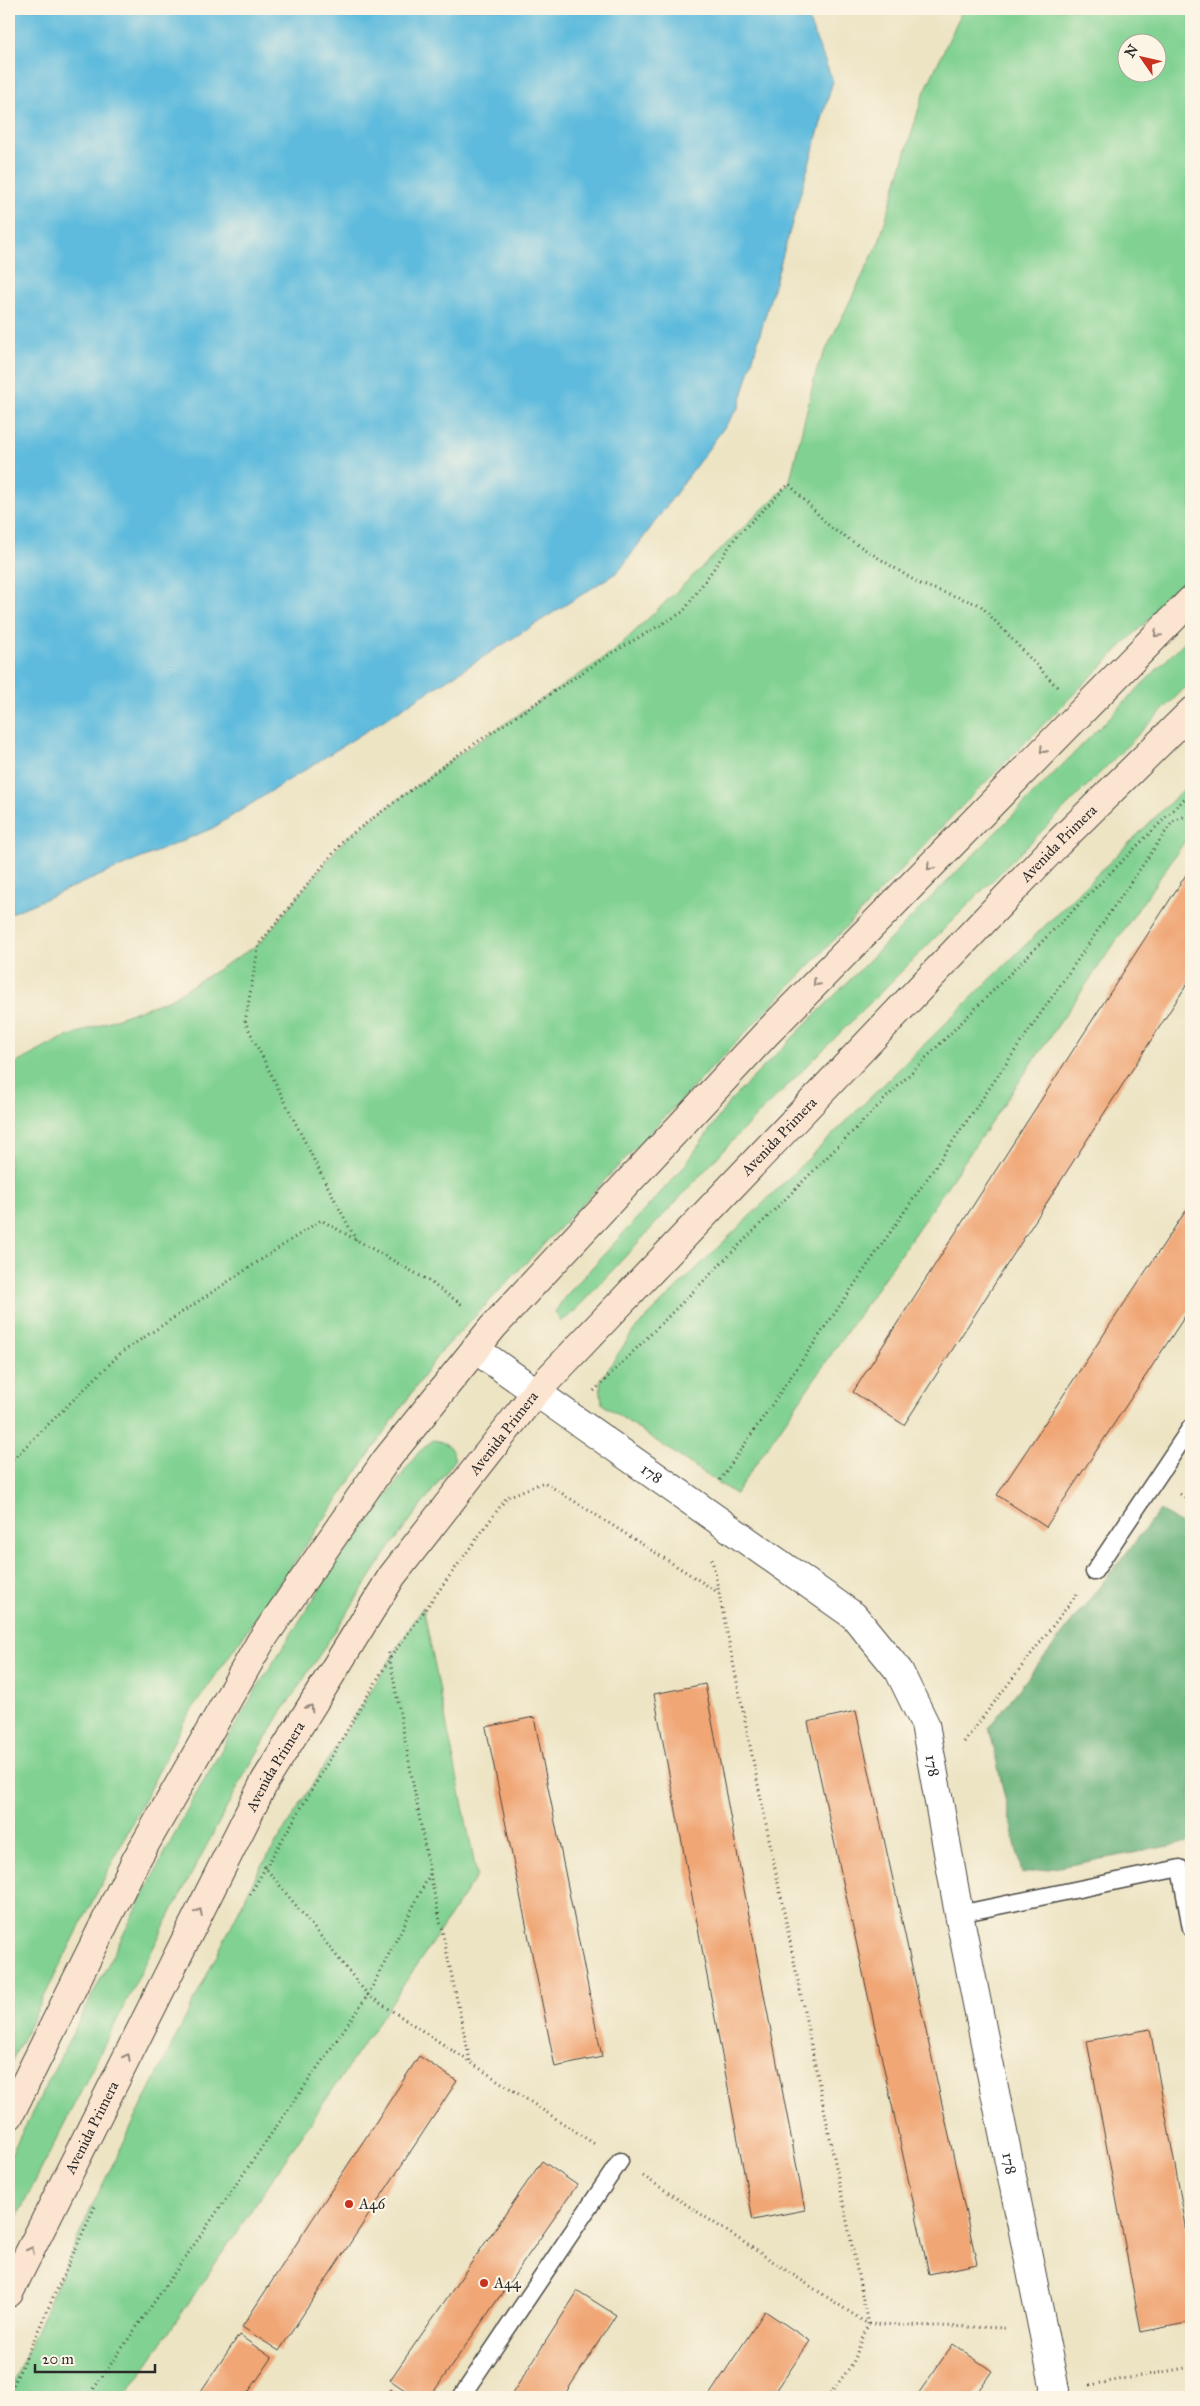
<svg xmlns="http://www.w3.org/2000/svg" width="1200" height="2406" font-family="'IM FELL Great Primer',serif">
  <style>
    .green { fill: #80d192; stroke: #567e5e; fill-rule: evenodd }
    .forest { fill: #68b37c; stroke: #4a6f54 }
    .water { fill: #5fbbdd; stroke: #457384 }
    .building { fill: #f0a675 }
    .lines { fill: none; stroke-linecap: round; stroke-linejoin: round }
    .lane-casing { stroke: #484742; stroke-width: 19 }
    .street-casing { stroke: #484742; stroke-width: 30 }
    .secondary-casing { stroke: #484742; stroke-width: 30 }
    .path { stroke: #484742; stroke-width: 3; stroke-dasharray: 1 4; stroke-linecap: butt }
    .lane { stroke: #fff; stroke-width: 16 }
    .street { stroke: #fff; stroke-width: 28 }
    .secondary { stroke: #fce5d0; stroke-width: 28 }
    .oneway { stroke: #94887e }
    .poi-dot { fill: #c8321e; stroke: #fcf5e5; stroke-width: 2 }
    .labels { text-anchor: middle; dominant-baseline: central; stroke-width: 4.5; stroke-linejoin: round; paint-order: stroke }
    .street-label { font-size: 15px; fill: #2b2b2b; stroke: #fcf5e5 }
    .poi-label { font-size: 15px; fill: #2b2b2b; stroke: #fcf5e5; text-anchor: start }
  </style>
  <rect width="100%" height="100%" fill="#fcf5e5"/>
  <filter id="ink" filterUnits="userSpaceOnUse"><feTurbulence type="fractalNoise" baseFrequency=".02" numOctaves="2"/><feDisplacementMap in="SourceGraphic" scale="10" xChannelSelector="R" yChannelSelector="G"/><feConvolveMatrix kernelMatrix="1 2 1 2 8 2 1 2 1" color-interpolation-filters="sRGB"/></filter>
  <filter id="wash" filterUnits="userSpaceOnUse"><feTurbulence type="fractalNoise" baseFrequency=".0096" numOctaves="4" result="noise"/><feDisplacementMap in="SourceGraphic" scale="20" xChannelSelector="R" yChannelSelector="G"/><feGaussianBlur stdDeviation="1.12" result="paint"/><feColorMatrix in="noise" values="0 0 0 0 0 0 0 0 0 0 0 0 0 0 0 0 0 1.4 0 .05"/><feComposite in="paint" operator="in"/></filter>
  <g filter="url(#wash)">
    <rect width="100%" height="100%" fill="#ede4c4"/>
    <g class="green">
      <path d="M963,9H1191V577L956,812L438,1355L184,1721L9,2066V1067L61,1039L170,999L259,944L345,839L462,752L612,653L789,484L817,368L879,242L923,95ZM1128,42H1158V72H1128Z"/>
      <path d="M1191,635V682L735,1138L570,1316L560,1321L555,1312L564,1298L683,1168L730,1101Z"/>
      <path d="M1191,782V838L1185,841L735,1494L602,1404L600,1381L634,1330Z"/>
      <path d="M433,1440C446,1442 452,1446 455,1460L389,1549L278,1718L243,1777L173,1909L9,2233V2158L187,1810L257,1688L332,1570L418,1453Z"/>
      <path d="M423,1607L477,1876L125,2397H9V2392L93,2204L258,1872Z"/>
    </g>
    <path class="forest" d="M1160,1510L1191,1531V1842L1022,1874L989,1727Z"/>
    <path class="water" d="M9,9H804L833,81L739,407L619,571L213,828L9,914Z"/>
    <g id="blocks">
      <g class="building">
        <path d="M1191,867V978L904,1425L853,1392Z"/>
        <path d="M1191,1203V1307L1046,1527L997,1495Z"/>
        <path d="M705,1684L805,2210L753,2220L654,1694Z"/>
        <path d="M856,1711L977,2264L929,2274L808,1722Z"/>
        <path d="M534,1717L602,2057L555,2067L486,1727Z"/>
        <path d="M1150,2029L1191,2253V2322L1141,2332L1087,2041Z"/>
        <path d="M419,2056L457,2081L279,2351L242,2327Z"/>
        <path d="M542,2161L577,2185L430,2397H415L390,2380Z"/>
        <path d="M578,2291L616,2315L563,2397H510Z"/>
        <path d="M765,2311L810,2341L772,2397H708Z"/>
        <path d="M239,2335L272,2358L245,2397H197Z"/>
        <path d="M953,2344L992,2371L974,2397H916Z"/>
        <path d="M390,2389L401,2397H384Z"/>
      </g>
    </g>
  </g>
  <g filter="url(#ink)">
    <use href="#blocks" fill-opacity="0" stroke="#484742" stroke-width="1"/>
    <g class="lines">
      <g class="lane-casing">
        <g id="lane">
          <path d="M1094,1572L1191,1427"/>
          <path d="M959,1914L1180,1868L1191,1928"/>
          <path d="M461,2397L620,2161"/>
        </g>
      </g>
      <g class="street-casing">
        <g id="street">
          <path id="s1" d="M475,1349L854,1616L899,1671L925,1724L959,1914L1055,2390L1051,2397"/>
        </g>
      </g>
      <g class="secondary-casing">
        <g id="secondary">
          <path d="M9,2116L136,1860L261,1641L386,1460L493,1327L766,1034L1191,600"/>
          <path id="s2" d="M9,2293L265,1781L392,1576L535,1393L1058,843L1191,712"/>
        </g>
      </g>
      <g class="path">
        <path d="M356,1240L318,1168L245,1022L259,944L345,839L462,752L612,653L683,612L736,537L789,484L831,528L920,584L980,605L1058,688"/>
        <path d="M594,1391L1191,792"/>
        <path d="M9,1463L122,1352L321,1220L424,1278L464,1306"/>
        <path d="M720,1480L1173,821L1191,814"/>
        <path d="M1180,1494L1191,1501"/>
        <path d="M712,1559L868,2324L853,2363L828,2397"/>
        <path d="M964,1742L1077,1594"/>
        <path d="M264,1866L368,1995L596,2145"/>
        <path d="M430,1874L470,2061"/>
        <path d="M250,1894L390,1658L507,1497L544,1482L719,1593"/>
        <path d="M643,2176L868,2324L1007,2328"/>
        <path d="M1090,2385L1191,2367"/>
        <path d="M9,2394L96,2204"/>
        <path d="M88,2397L368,1995L430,1874L388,1649"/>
      </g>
      <use href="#lane" class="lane"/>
      <use href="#street" class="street"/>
      <use href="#secondary" class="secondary"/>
    </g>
    <defs><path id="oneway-chevron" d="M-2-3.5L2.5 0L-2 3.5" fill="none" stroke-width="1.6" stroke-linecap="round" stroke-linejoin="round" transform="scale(1.25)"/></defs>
    <g class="oneway">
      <use href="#oneway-chevron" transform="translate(1157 634) rotate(135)"/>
      <use href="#oneway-chevron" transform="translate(1043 750) rotate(134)"/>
      <use href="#oneway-chevron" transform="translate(930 867) rotate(134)"/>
      <use href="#oneway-chevron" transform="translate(816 983) rotate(134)"/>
      <use href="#oneway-chevron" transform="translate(310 1708) rotate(-58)"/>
      <use href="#oneway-chevron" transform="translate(199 1912) rotate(-63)"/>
      <use href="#oneway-chevron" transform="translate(127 2057) rotate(-63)"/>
      <use href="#oneway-chevron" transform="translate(31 2250) rotate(-63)"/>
    </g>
  </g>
  <g class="poi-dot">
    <circle cx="349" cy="2204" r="5"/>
    <circle cx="484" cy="2283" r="5"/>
  </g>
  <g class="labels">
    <g class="street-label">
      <text stroke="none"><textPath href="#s2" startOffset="1805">Avenida Primera</textPath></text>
      <text stroke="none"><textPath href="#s2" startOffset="1400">Avenida Primera</textPath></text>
      <text stroke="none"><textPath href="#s2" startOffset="995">Avenida Primera</textPath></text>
      <text stroke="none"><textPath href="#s1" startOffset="216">178</textPath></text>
      <text stroke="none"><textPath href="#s1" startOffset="636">178</textPath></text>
      <text stroke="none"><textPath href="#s2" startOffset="590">Avenida Primera</textPath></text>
      <text stroke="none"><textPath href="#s2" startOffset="185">Avenida Primera</textPath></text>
      <text stroke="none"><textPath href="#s1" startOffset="1041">178</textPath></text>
    </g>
    <g class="poi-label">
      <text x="359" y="2204">A46</text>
      <text x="494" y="2283">A44</text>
    </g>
  </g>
  <rect width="1200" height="2406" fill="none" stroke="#fcf5e5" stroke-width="30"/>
  <g transform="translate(1142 58) rotate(304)"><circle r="24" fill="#fcf5e5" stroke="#a8a49b"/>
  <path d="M0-4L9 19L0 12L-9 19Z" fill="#c8321e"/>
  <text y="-8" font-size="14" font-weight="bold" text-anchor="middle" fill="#2b2b2b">N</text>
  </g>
  <path d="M35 2364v8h120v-8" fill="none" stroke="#2b2b2b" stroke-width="2.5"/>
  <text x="42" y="2364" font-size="15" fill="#2b2b2b" stroke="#fcf5e5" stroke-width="4" paint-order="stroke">20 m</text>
</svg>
